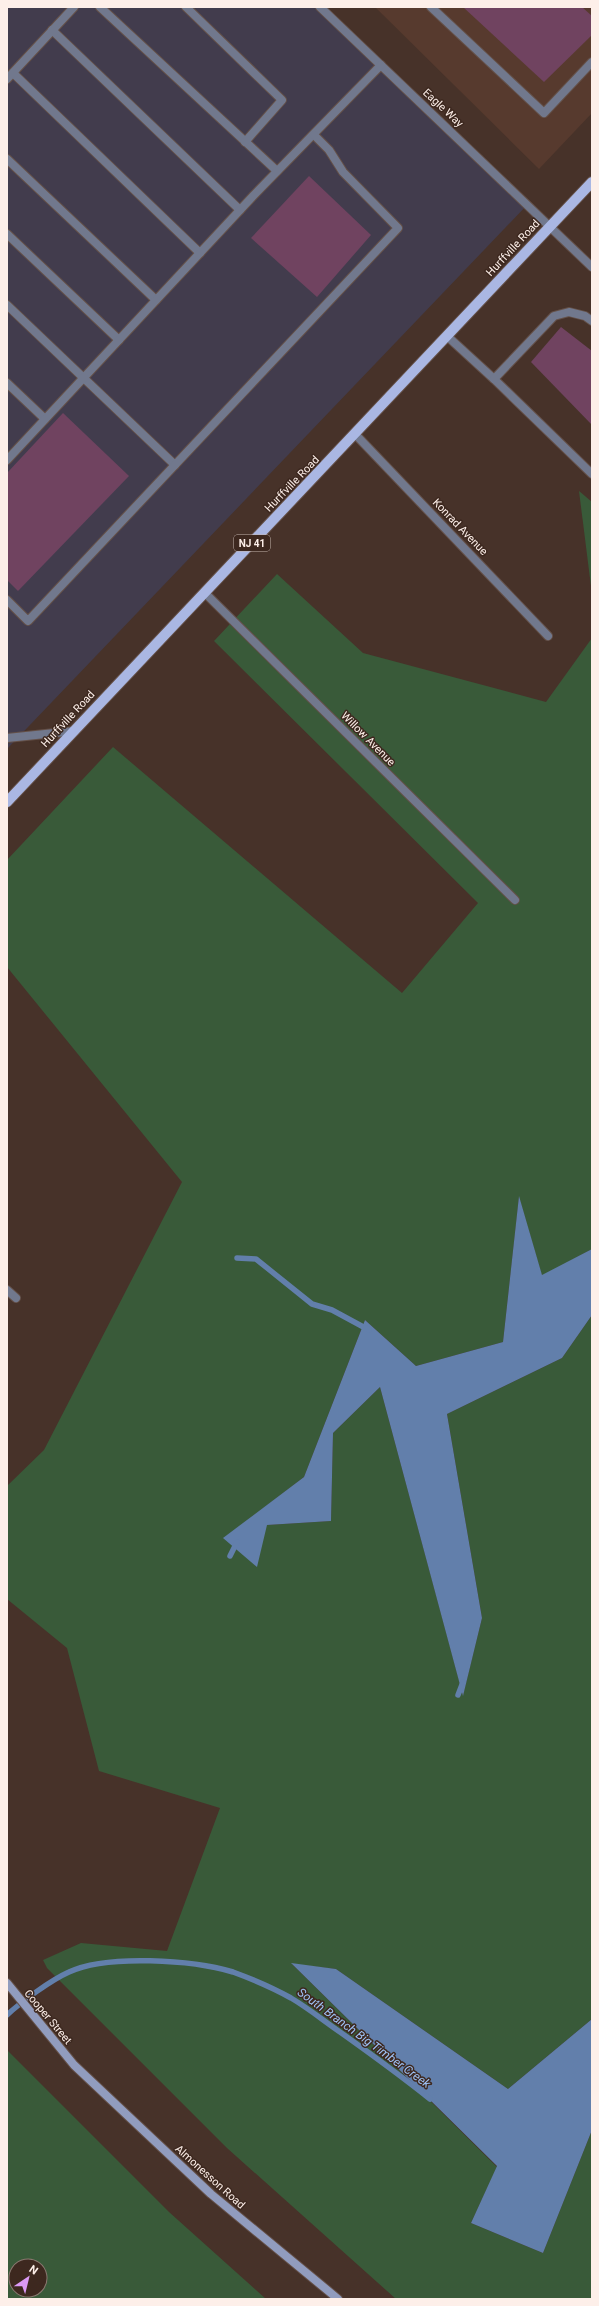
<svg xmlns="http://www.w3.org/2000/svg" width="599" height="2306" font-family="Roboto,sans-serif">
  <style>
    .commercial { fill: #423c4d }
    .built { fill: #573a2e }
    .green { fill: #395a39; fill-rule: evenodd }
    .water { fill: #627fab }
    .lines { fill: none; stroke-linecap: round; stroke-linejoin: round }
    .stream { stroke: #627fab; stroke-width: 5.5 }
    .building { fill: #704360 }
    .lane-casing { stroke: #645048; stroke-width: 10 }
    .street-casing { stroke: #645048; stroke-width: 10 }
    .secondary-casing { stroke: #645048; stroke-width: 10 }
    .primary-casing { stroke: #645048; stroke-width: 12 }
    .lane { stroke: #71788d; stroke-width: 8 }
    .street { stroke: #71788d; stroke-width: 8 }
    .secondary { stroke: #919cbe; stroke-width: 8 }
    .primary { stroke: #aab7e3; stroke-width: 10 }
    .labels { text-anchor: middle; dominant-baseline: central; stroke-width: 3; stroke-linejoin: round; paint-order: stroke }
    .shield { fill: #3d281f; stroke: #c3b3ac; stroke-width: 1 }
    .shield-label { font-size: 10px; font-weight: bold; fill: #fdefe9 }
    .street-label { font-size: 11px; fill: #fdefe9; stroke: #3d281f }
    .water-label { font-size: 12px; font-style: italic; fill: #9ec2f6; stroke: #3d281f }
  </style>
  <rect width="100%" height="100%" fill="#473229"/>
  <path class="commercial" d="M7,7H320L528,204L7,749Z"/>
  <path class="built" d="M375,7H592V113L539,169Z"/>
  <g class="green">
    <path d="M579,491L592,502V594Z"/>
    <path d="M277,574L363,653L546,702L592,638V1249L542,1276L519,1197L503,1342L416,1366L365,1320L304,1477L224,1538L267,1525L331,1521L333,1433L380,1387L463,1695L482,1618L447,1414L562,1358L592,1315V2019L508,2089L336,1969L292,1964L497,2167L471,2223L543,2253L592,2130V2299H396L227,2148L47,1968L43,1960L81,1943L167,1951L220,1808L99,1771L67,1648L7,1599V1486L44,1450L182,1182L7,967V860L113,747L402,993L478,903L214,641Z"/>
    <path d="M7,2050L169,2212L266,2299H7ZM16,2266H40V2290H16Z"/>
  </g>
  <g class="water">
    <path d="M519,1196L542,1275L592,1249V1315L562,1358L447,1414L482,1618L463,1696L380,1387L333,1433L331,1521L267,1525L257,1567L223,1538L304,1477L365,1320L416,1366L503,1342Z"/>
    <path d="M291,1963L336,1969L508,2089L592,2019V2130L543,2253L471,2223L497,2166Z"/>
  </g>
  <g class="lines">
    <g class="stream">
      <path d="M237,1258L256,1259L312,1304L332,1310L369,1330"/>
      <path d="M230,1556L237,1542"/>
      <path d="M458,1695L463,1682"/>
      <path d="M7,2015C21,2002 51,1980 69,1972C107,1954 193,1960 233,1972C252,1979 273,1988 291,1998C308,2008 324,2021 340,2032C371,2054 401,2076 430,2099"/>
    </g>
  </g>
  <g class="building">
    <path d="M463,7H582L592,16V35L544,82Z"/>
    <path d="M309,176L371,235L317,297L251,238Z"/>
    <path d="M561,327L592,351V425L531,362Z"/>
    <path d="M63,413L129,476L18,591L7,580V473Z"/>
  </g>
  <g class="lines">
    <g class="lane-casing">
      <g id="lane">
        <path d="M100,7L277,171"/>
        <path d="M186,7L282,100L245,142"/>
        <path d="M320,7L592,267"/>
        <path d="M431,7L544,113L592,62"/>
        <path d="M52,30L240,210"/>
        <path d="M13,73L200,253"/>
        <path d="M7,79L74,7"/>
        <path d="M7,159L156,300"/>
        <path d="M7,234L119,340"/>
        <path d="M7,305L175,465"/>
        <path d="M447,336L494,379L592,474"/>
        <path d="M494,379L554,316L569,312L585,316L592,321"/>
        <path d="M7,383L45,419"/>
        <path d="M7,460L254,195L381,65"/>
        <path d="M7,600L28,621L398,228L343,172L329,150L314,135"/>
        <path d="M7,738L74,731"/>
      </g>
    </g>
    <g class="street-casing">
      <g id="street">
        <path d="M355,434L548,636"/>
        <path d="M205,593L515,900"/>
        <path d="M7,1290L16,1298"/>
      </g>
    </g>
    <g class="secondary-casing">
      <path id="secondary" d="M7,1983L74,2065L211,2194L338,2299"/>
    </g>
    <g class="primary-casing">
      <path id="primary" d="M7,802L592,182"/>
    </g>
    <use href="#lane" class="lane"/>
    <use href="#street" class="street"/>
    <use href="#secondary" class="secondary"/>
    <use href="#primary" class="primary"/>
  </g>
  <g class="labels">
    <rect class="shield" x="234" y="535" width="36" height="16" rx="3"/>
    <g class="shield-label">
      <text x="252" y="543">NJ 41</text>
    </g>
    <g class="street-label">
      <text transform="translate(443 108) rotate(43)">Eagle Way</text>
      <text transform="translate(513 248) rotate(-47)">Hurffville Road</text>
      <text transform="translate(292 484) rotate(-46)">Hurffville Road</text>
      <text transform="translate(460 527) rotate(46)">Konrad Avenue</text>
      <text transform="translate(68 719) rotate(-47)">Hurffville Road</text>
      <text transform="translate(368 739) rotate(45)">Willow Avenue</text>
      <text transform="translate(48 2017) rotate(50)">Cooper Street</text>
      <text transform="translate(210 2177) rotate(42)">Almonesson Road</text>
    </g>
    <g class="water-label">
      <text transform="translate(364 2038) rotate(36)">South Branch Big Timber Creek</text>
    </g>
  </g>
  <rect width="599" height="2306" fill="none" stroke="#fdefe9" stroke-width="16"/>
  <g transform="translate(28 2278) rotate(35)"><circle r="19" fill="#3d281f" stroke="#8a7870"/>
  <path d="M0-3L7 15L0 10L-7 15Z" fill="#db99f5"/>
  <text y="-6" font-size="11" font-weight="bold" text-anchor="middle" fill="#fdefe9">N</text>
  </g>
</svg>
